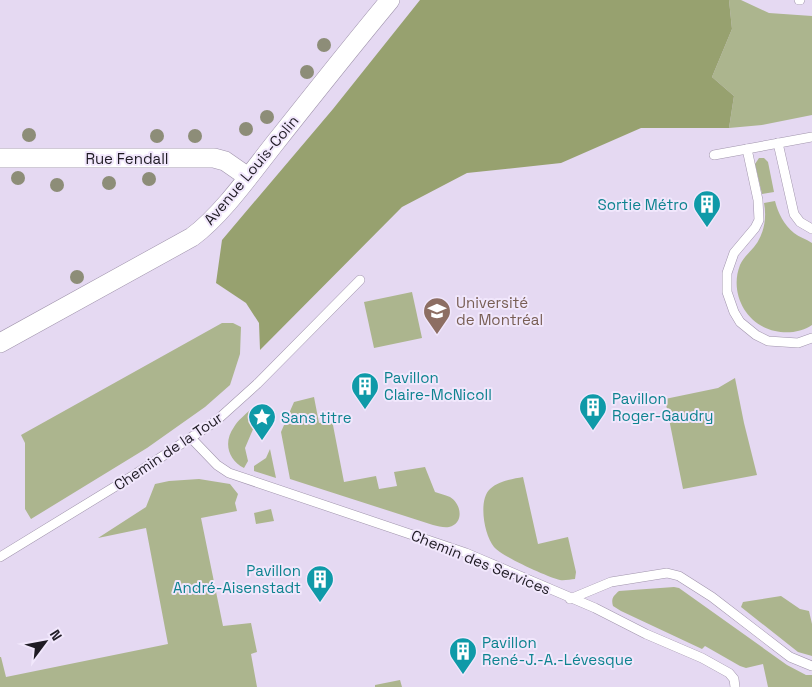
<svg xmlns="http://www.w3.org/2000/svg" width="812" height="687" font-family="'Space Grotesk',sans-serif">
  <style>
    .green { fill: #acb58e }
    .forest { fill: #97a16f }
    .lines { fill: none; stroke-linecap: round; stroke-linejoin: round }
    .service-casing { stroke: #a094ac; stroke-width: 10 }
    .minor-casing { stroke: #a094ac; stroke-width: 20 }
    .service { stroke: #fff; stroke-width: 9 }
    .minor { stroke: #fff; stroke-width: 19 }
    .tree { fill: #8d8d78 }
    .labels { text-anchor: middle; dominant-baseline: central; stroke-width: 4; stroke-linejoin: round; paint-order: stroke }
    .street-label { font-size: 15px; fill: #1f1b24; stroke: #f1e7fc }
    .culture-label { font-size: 15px; fill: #0d838f; stroke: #f1e7fc; text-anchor: start }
    .education-label { font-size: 15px; fill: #785e54; stroke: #f1e7fc; text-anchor: start }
  </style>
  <rect width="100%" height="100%" fill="#e5d9f2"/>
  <g class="green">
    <path d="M729,0H741L769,13L812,16V115L762,125L729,128L734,96L712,77L732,29Z"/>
    <path d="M759,158H764L768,162L774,192L762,194L755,164Z"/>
    <path d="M775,201C778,213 784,225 794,233C799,237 806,239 812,243V325C802,332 787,334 775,331C746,325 729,293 740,265C743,258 749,253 754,247C764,235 767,218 764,203Z"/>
    <path d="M412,292L422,338L374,348L364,302Z"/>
    <path d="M222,323H233L241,327L240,354L230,385L205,407L147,448L31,519L25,509V443L21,435Z"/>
    <path d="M735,378L744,423L757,475L683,489L665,399L718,388Z"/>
    <path d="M314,397L319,423L332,420L344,482L376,476L379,489L397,486L394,472L425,467L435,492C440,494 446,495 450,497C462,504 464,524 449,527C444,528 438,526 433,525L290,479L281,432L294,402Z"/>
    <path d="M251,409L256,412L257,420L245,448L248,461L244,468C228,460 223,442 234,427C238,420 245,415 251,409Z"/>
    <path d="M270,449L276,478L254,471V466L266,458Z"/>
    <path d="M523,477L538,544L568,537L576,572L575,579C571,579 564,581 560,580C548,577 501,556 494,547C484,535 478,500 490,489C499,481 512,479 523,477Z"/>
    <path d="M199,479L230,484L238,494L235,503L237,511L201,518L223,626L251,623L257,652L251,654L257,687H0V657H1L6,677L168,644L146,528L98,538L146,507L155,484L169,481Z"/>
    <path d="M271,509L274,521L256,524L254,513Z"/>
    <path d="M674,587L679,588L787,665L806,675H812V687H768L763,664L746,668L740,666L705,646L702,649L621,611L613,606C611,599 613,596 619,591Z"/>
    <path d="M781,596L800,609L809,611L812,624V656L798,652L741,607L743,602Z"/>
    <path d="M400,680L402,687H375V685Z"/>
  </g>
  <path class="forest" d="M420,0H729L732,29L712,77L734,96L729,128H641L561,163L467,173L402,207L260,350L259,323L246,303L216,283L222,240L333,109Z"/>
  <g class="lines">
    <g class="service-casing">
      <g id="service">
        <path d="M799,0H800"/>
        <path d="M778,143L794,214L800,222L812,229"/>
        <path d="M747,149L758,200L759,220L755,228L734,253L727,273V292L734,312L740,322L756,335L768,341L798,343L812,338"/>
        <path d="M714,155L812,137"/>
        <path d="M192,439L217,465L229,473L466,553L595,608L646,634L702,658L729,673L734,679L735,687"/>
        <path d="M0,557L134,475L216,421L257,384L360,280"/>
        <path d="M570,599L611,582L667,573L679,576L712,597L790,657L812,666"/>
      </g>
    </g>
    <g class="minor-casing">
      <g id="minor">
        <path d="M0,158H214L225,161L248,177"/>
        <path d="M0,343L192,237C222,215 252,172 275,143C313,95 351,47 390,0"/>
      </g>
    </g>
    <use href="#service" class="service"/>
    <use href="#minor" class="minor"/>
  </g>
  <g class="tree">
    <circle cx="324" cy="45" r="7"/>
    <circle cx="307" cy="72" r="7"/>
    <circle cx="267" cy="117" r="7"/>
    <circle cx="246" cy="129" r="7"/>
    <circle cx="29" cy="135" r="7"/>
    <circle cx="157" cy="136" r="7"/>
    <circle cx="195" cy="136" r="7"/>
    <circle cx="18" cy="178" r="7"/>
    <circle cx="149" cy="179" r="7"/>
    <circle cx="109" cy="183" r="7"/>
    <circle cx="57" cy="185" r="7"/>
    <circle cx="77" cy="277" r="7"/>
  </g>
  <defs>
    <g id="building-pin" transform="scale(1.4375)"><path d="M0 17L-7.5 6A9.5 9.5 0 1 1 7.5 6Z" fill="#0f9aa8" stroke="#f1e7fc"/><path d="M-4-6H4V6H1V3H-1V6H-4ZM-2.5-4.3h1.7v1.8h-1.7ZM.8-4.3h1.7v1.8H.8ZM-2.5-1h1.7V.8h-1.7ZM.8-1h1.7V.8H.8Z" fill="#fff"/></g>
    <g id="university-pin" transform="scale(1.4375)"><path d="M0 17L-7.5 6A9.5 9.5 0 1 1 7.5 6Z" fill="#8d6e63" stroke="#f1e7fc"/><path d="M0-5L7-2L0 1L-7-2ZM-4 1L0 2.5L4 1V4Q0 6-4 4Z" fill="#fff"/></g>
    <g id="sight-pin" transform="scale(1.4375)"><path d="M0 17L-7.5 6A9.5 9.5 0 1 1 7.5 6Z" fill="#0f9aa8" stroke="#f1e7fc"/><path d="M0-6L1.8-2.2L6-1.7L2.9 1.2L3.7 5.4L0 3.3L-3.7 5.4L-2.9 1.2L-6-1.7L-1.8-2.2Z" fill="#fff"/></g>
  </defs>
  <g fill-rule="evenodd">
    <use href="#building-pin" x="707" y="204"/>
    <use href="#university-pin" x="437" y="311"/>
    <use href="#building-pin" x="365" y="386"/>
    <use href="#building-pin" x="593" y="407"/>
    <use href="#sight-pin" x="262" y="417"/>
    <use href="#building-pin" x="320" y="579"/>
    <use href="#building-pin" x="463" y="651"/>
  </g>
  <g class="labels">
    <g class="street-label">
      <text x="127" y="158">Rue Fendall</text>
      <text transform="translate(251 170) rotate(-50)">Avenue Louis-Colin</text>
      <text transform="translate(168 451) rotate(-34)">Chemin de la Tour</text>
      <text transform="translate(481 562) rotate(22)">Chemin des Services</text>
    </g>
    <g class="culture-label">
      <text x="688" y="204" text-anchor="end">Sortie Métro</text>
      <text x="384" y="377">Pavillon<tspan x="384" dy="17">Claire-McNicoll</tspan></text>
      <text x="612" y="398">Pavillon<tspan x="612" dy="17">Roger-Gaudry</tspan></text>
      <text x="281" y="417">Sans titre</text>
      <text x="301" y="570" text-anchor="end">Pavillon<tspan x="301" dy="17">André-Aisenstadt</tspan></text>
      <text x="482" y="642">Pavillon<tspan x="482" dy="17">René-J.-A.-Lévesque</tspan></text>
    </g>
    <g class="education-label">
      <text x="456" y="302">Université<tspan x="456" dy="17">de Montréal</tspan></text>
    </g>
  </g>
  <g transform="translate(45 642) rotate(58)" stroke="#f1e7fc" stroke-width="4" paint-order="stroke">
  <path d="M0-4L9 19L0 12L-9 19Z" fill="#1f1b24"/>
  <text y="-8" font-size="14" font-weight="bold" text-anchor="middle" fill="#1f1b24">N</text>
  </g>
</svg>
